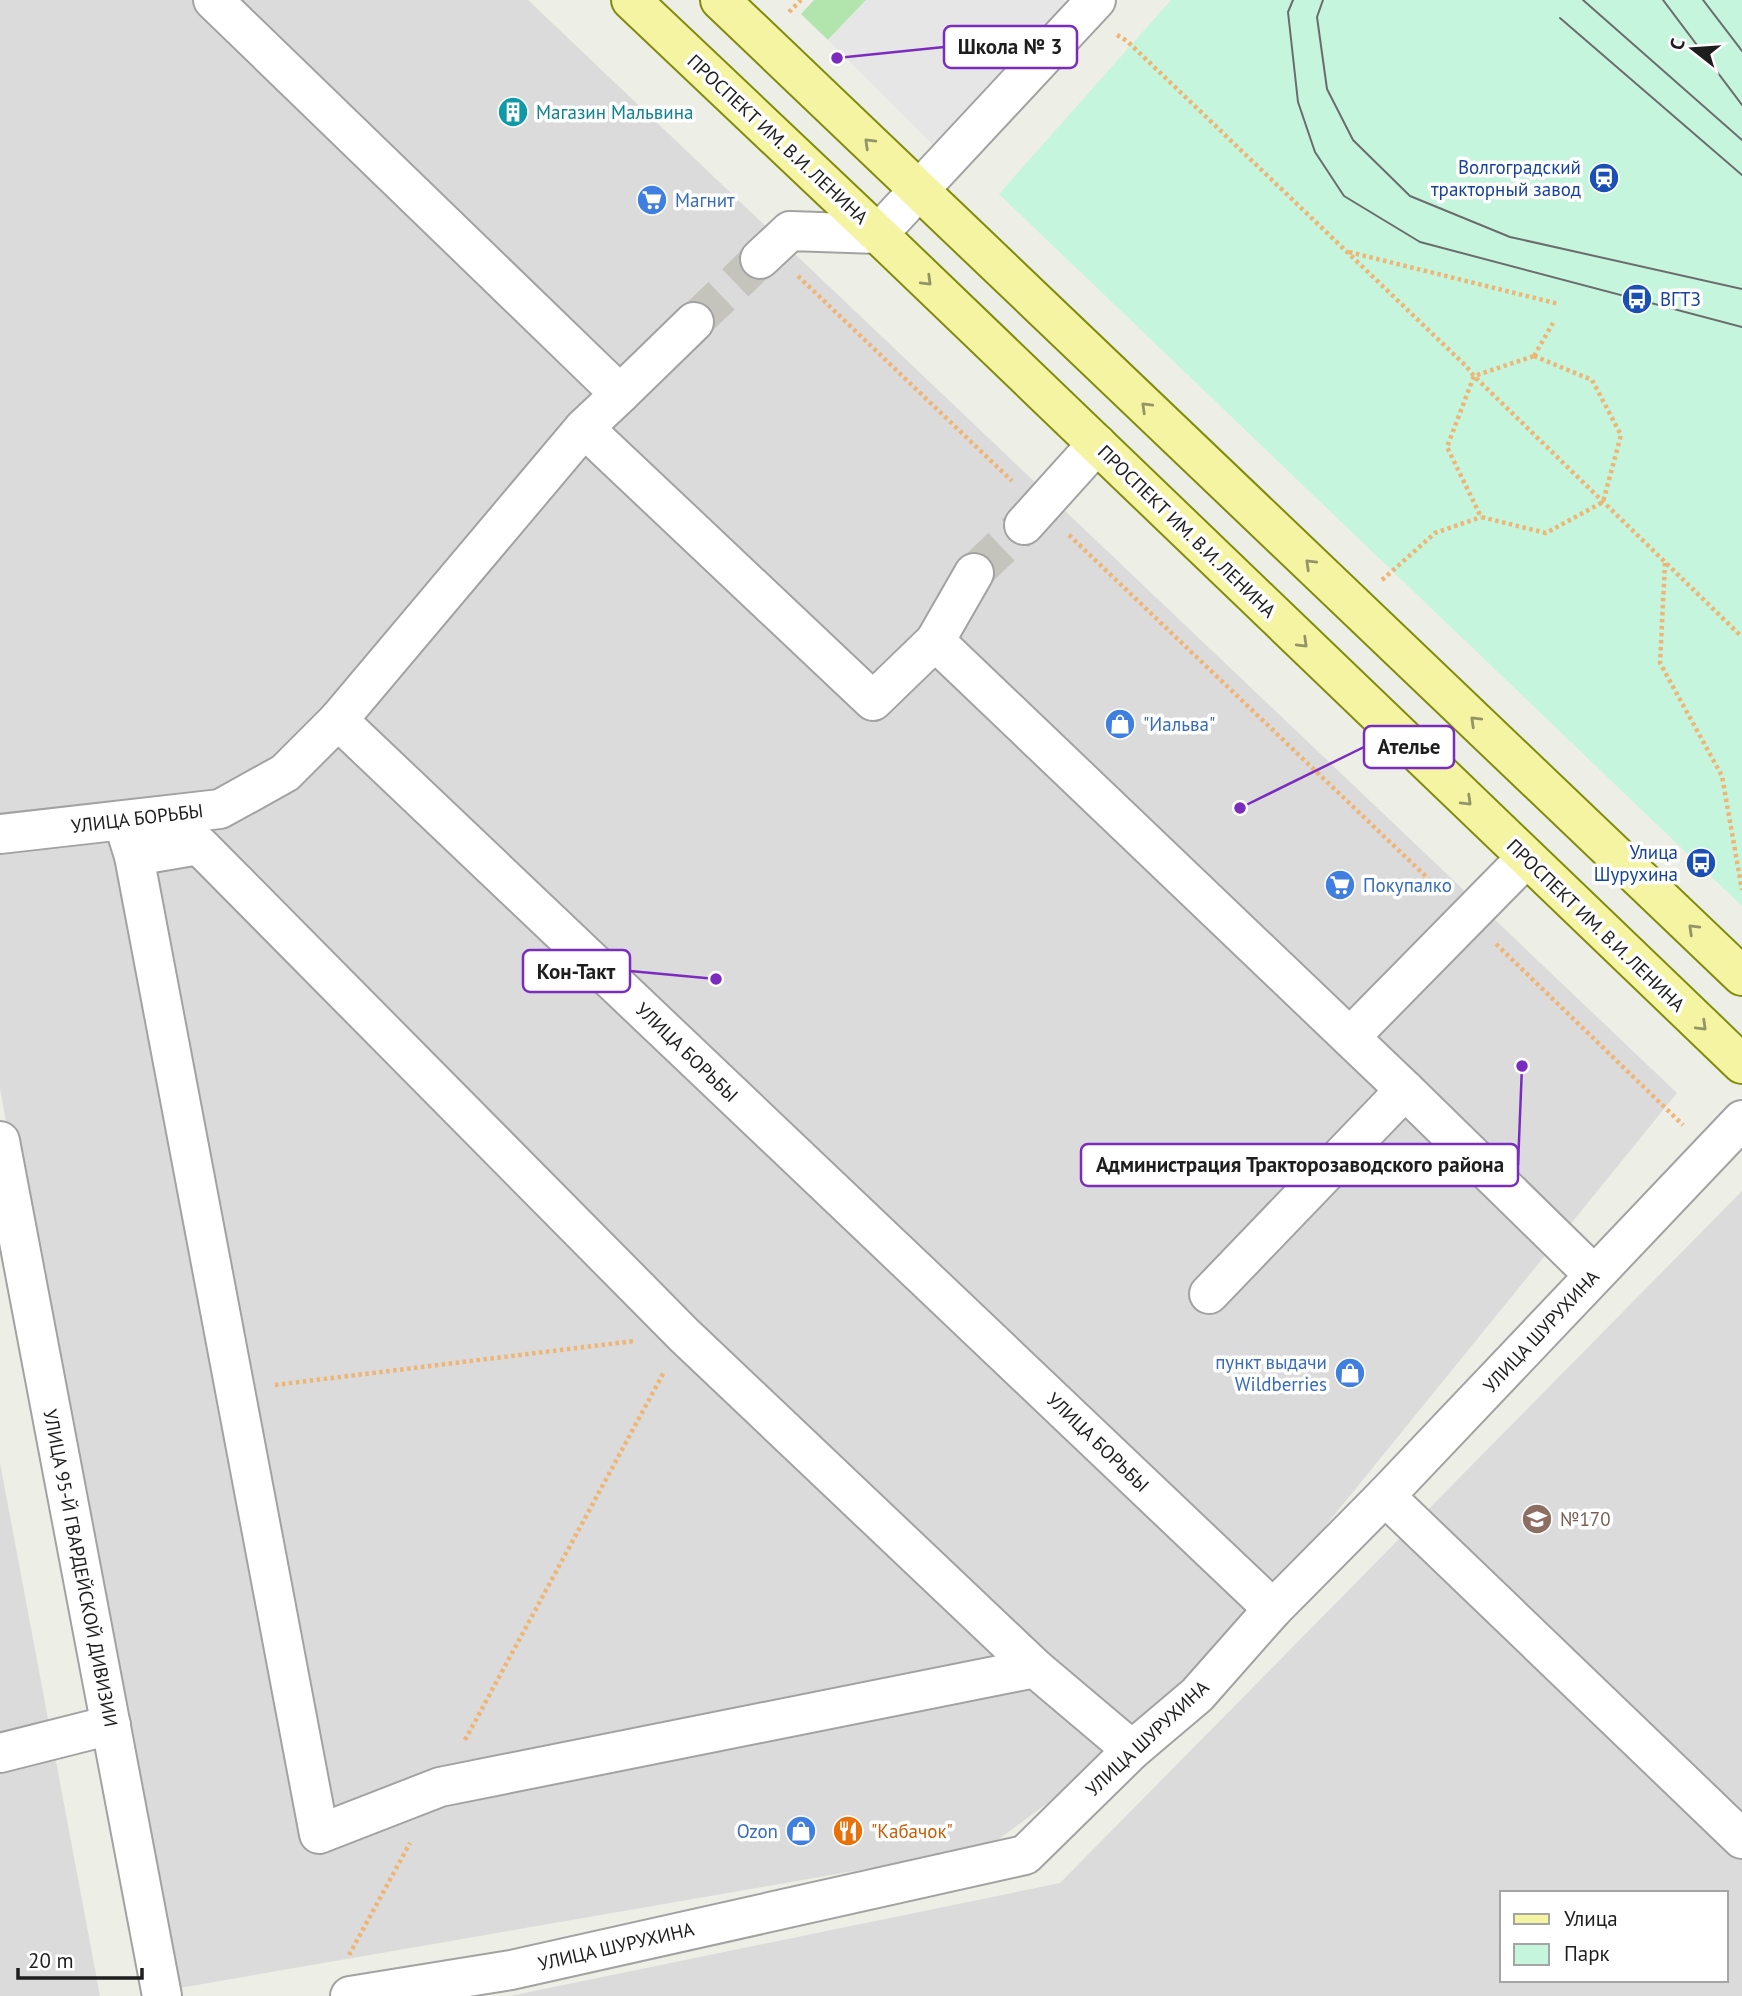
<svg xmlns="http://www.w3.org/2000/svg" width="1742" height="1996" font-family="'PT Sans',sans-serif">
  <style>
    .residential { fill: #dcdbdb; fill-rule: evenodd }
    .grass { fill: #b2e5ae }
    .park { fill: #c5f5dd }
    .parking { fill: #e6e6e6 }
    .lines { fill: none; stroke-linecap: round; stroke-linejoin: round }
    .minor-tunnel { stroke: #c4c4bd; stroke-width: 38; stroke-dasharray: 38 19; stroke-linecap: butt }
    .minor-casing { stroke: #a2a2a2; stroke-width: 42 }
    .major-casing { stroke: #808c0c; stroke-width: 42 }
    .path { stroke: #efb575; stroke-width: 4.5; stroke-dasharray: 3.5 3.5; stroke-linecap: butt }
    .minor { stroke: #fff; stroke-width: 38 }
    .major { stroke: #f5f4a3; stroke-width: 38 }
    .tram { stroke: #6c6c6c; stroke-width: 2 }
    .oneway { stroke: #949467 }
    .labels { text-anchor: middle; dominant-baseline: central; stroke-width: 7; stroke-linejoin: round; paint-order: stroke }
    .culture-label { font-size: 19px; fill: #0d838f; stroke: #fff; text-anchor: start }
    .street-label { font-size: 19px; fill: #1e1e1e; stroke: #fff }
    .transit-label { font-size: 19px; fill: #164399; stroke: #fff; text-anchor: end }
    .shop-label { font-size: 19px; fill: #366cbe; stroke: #fff; text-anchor: start }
    .education-label { font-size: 19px; fill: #785e54; stroke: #fff; text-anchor: start }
    .food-label { font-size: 19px; fill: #c56008; stroke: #fff; text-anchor: start }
    .leader { fill: none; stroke: #7b2cbf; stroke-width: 2.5 }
    .callout-dot { fill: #7b2cbf; stroke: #fff; stroke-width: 2.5 }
    .callout { fill: #fff; stroke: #7b2cbf; stroke-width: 2.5 }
    .callout-label { font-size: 21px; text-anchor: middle; font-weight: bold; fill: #1e1e1e }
  </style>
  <rect width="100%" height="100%" fill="#edeee5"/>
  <g class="residential">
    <path d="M0,0H528L1677,1093L1180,1705L987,1848L168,1990L0,1089Z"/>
    <path d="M1742,1191V1996H510L1060,1883ZM1502,1893H1726V1980H1502Z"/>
    <path d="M0,1463L100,1996H0Z"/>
  </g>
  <path class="grass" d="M814,0H866L828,40L801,14Z"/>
  <path class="park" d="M1171,0H1742V906L999,194Z"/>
  <path class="parking" d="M866,0H1063L1081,16L948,160L828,40Z"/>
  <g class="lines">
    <g class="minor-tunnel">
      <path d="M694,322L760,259"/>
      <path d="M974,573L1024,525"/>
    </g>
    <g class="minor-casing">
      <g id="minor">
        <path d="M213,0L620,394L584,428L873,701L935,641L1405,1090L1594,1275"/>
        <path d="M760,259L790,231L878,234L1096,0"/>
        <path d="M620,394L694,322"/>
        <path d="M1024,525L1097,444"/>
        <path d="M935,641L974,573"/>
        <path d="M338,720L584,428"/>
        <path d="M123,821L134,856L319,1834L440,1787L1035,1668"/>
        <path d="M0,834L220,809L285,773L338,720L1273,1609"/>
        <path d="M134,856L199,845L684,1335L1035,1668L1132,1750"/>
        <path d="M1350,1037L1526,858"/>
        <path d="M0,1141L162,1996"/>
        <path d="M1209,1294L1405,1090"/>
        <path d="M1385,1496L1742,1839"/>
        <path d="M0,1753L111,1725"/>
        <path d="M350,1996L511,1970L1025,1855L1132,1750L1197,1695L1273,1609L1385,1496L1742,1120"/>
      </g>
    </g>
    <g class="major-casing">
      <g id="major">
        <path d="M631,0L878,234L1742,1064"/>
        <path d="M720,0L1742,976"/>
      </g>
    </g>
    <g class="path">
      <path d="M789,12L801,0"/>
      <path d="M1117,35L1127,41L1466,366L1474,376L1742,637"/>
      <path d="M1349,252L1559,304"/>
      <path d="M798,276L1012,481"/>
      <path d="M1534,356L1592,380L1621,435L1603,502L1546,533L1481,517L1447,447L1474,376Z"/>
      <path d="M1534,356L1553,323"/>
      <path d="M1069,535L1439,889"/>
      <path d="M1665,563L1660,663L1722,776L1742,890"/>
      <path d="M1382,580L1435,533L1481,517"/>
      <path d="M1496,944L1683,1125"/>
      <path d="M275,1385L634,1341"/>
      <path d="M465,1740L664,1372"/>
      <path d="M349,1955L410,1843"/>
    </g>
    <use href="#minor" class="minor"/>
    <use href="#major" class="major"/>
    <g class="tram">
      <path d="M1293,0L1288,12L1298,102L1315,152L1344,196L1420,242L1742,327"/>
      <path d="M1323,0L1317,17L1327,89L1353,140L1410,196L1510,237L1742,289"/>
      <path d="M1583,0L1742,140"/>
      <path d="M1663,0L1742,105"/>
      <path d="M1703,0L1742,51"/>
      <path d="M1560,18L1742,175"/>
    </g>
  </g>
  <defs><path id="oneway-chevron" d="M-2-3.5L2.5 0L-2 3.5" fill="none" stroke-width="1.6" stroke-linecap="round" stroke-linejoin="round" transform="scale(1.75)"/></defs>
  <g class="oneway">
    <use href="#oneway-chevron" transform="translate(869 143) rotate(-136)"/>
    <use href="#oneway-chevron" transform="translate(927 281) rotate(44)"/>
    <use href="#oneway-chevron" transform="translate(1146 407) rotate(-136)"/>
    <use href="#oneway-chevron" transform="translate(1310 564) rotate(-136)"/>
    <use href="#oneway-chevron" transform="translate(1303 643) rotate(44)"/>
    <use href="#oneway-chevron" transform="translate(1475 721) rotate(-136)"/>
    <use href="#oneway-chevron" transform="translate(1467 801) rotate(44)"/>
    <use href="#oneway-chevron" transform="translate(1693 929) rotate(-136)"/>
    <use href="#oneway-chevron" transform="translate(1702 1026) rotate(44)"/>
  </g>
  <defs>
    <g id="building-disc" transform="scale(1.575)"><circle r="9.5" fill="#0f9aa8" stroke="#fff"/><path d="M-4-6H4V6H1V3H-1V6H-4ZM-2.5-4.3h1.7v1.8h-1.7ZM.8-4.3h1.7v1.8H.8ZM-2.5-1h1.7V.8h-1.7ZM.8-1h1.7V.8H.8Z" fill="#fff"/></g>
    <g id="station-disc" transform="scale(1.575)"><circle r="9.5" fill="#1a4fb4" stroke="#fff"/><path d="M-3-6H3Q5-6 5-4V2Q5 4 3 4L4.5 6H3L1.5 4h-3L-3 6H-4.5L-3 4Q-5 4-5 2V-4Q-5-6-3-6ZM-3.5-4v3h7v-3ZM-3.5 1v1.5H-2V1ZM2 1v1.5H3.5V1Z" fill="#fff"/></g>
    <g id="supermarket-disc" transform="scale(1.575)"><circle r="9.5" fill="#3f7fe0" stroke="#fff"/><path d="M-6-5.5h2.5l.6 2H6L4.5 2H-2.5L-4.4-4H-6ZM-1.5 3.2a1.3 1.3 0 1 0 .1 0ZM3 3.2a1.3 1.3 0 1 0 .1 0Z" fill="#fff"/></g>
    <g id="bus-disc" transform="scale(1.575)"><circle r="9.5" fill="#1a4fb4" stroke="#fff"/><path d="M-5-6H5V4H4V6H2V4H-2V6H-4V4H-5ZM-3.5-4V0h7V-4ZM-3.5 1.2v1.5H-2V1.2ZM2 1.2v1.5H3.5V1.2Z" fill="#fff"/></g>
    <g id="shop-disc" transform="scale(1.575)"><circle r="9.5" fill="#3f7fe0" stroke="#fff"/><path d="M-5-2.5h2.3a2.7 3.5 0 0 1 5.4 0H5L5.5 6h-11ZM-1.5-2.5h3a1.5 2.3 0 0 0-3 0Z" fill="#fff"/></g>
    <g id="school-disc" transform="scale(1.575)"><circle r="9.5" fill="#8d6e63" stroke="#fff"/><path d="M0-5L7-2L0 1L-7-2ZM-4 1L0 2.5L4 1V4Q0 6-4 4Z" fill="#fff"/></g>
    <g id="restaurant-disc" transform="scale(1.575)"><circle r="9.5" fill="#e8710a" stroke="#fff"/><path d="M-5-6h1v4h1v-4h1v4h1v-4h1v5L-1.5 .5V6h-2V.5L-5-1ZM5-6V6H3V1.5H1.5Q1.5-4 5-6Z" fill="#fff"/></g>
  </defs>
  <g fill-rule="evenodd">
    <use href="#building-disc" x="513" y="112"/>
    <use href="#station-disc" x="1604" y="178"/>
    <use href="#supermarket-disc" x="652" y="200"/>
    <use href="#bus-disc" x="1637" y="299"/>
    <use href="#shop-disc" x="1120" y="724"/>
    <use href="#bus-disc" x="1701" y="863"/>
    <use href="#supermarket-disc" x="1340" y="885"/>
    <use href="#shop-disc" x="1350" y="1373"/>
    <use href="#school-disc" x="1537" y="1519"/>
    <use href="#shop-disc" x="801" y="1831"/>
    <use href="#restaurant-disc" x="848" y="1831"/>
  </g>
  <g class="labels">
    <g class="culture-label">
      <text x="536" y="112">Магазин Мальвина</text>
    </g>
    <g class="street-label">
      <text transform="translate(778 139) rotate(43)">ПРОСПЕКТ ИМ. В.И. ЛЕНИНА</text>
      <text transform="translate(1187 531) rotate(44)">ПРОСПЕКТ ИМ. В.И. ЛЕНИНА</text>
      <text transform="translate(137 818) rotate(-7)">УЛИЦА БОРЬБЫ</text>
      <text transform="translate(1596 925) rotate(44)">ПРОСПЕКТ ИМ. В.И. ЛЕНИНА</text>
      <text transform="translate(687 1052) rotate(44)">УЛИЦА БОРЬБЫ</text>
      <text transform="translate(1541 1331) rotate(-47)">УЛИЦА ШУРУХИНА</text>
      <text transform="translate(1098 1442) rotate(44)">УЛИЦА БОРЬБЫ</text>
      <text transform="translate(81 1568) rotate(79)">УЛИЦА 95-Й ГВАРДЕЙСКОЙ ДИВИЗИИ</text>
      <text transform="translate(1147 1738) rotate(-43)">УЛИЦА ШУРУХИНА</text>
      <text transform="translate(616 1946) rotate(-13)">УЛИЦА ШУРУХИНА</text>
    </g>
    <g class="transit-label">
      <text x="1581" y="167">Волгоградский<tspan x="1581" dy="22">тракторный завод</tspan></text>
      <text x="1660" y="299" text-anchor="start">ВГТЗ</text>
      <text x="1678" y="852">Улица<tspan x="1678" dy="22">Шурухина</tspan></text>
    </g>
    <g class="shop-label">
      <text x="675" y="200">Магнит</text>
      <text x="1143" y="724">"Иальва"</text>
      <text x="1363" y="885">Покупалко</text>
      <text x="1327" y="1362" text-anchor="end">пункт выдачи<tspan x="1327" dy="22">Wildberries</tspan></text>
      <text x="778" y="1831" text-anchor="end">Ozon</text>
    </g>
    <g class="education-label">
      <text x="1560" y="1519">№170</text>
    </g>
    <g class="food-label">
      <text x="871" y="1831">"Кабачок"</text>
    </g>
  </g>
  <path class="leader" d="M837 58L944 47M1240 808L1364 747M716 979L630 971M1522 1066L1518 1165"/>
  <g class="callout-dot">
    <circle cx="837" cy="58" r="7"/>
    <circle cx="1240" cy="808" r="7"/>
    <circle cx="716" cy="979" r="7"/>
    <circle cx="1522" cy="1066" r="7"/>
  </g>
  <g class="callout">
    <rect x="944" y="26" width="133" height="42" rx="7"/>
    <rect x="1364" y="726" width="90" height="42" rx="7"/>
    <rect x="523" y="950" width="107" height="42" rx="7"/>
    <rect x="1081" y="1144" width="437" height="42" rx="7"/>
  </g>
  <g class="callout-label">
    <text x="1010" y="54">Школа № 3</text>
    <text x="1409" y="754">Ателье</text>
    <text x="576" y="979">Кон-Такт</text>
    <text x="1300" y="1172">Администрация Тракторозаводского района</text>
  </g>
  <rect x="1500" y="1891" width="228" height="91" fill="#ffffff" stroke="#a5a5a5" stroke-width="2"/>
  <rect x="1514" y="1914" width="35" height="10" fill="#f5f4a3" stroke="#a5a5a5" stroke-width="2"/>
  <text x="1564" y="1926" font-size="21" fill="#1e1e1e">Улица</text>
  <rect x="1514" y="1944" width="35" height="21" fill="#c5f5dd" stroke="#a5a5a5" stroke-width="2"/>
  <text x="1564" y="1961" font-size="21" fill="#1e1e1e">Парк</text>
  <g transform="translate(1693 49) rotate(287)" stroke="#ffffff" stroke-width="5" paint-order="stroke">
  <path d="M0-5L12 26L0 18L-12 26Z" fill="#1e1e1e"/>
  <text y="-10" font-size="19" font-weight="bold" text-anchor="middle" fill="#1e1e1e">С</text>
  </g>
  <path d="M18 1968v10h124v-10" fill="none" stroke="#1e1e1e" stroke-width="3.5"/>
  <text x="28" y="1968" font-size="21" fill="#1e1e1e" stroke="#ffffff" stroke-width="5" paint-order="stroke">20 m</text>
</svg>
